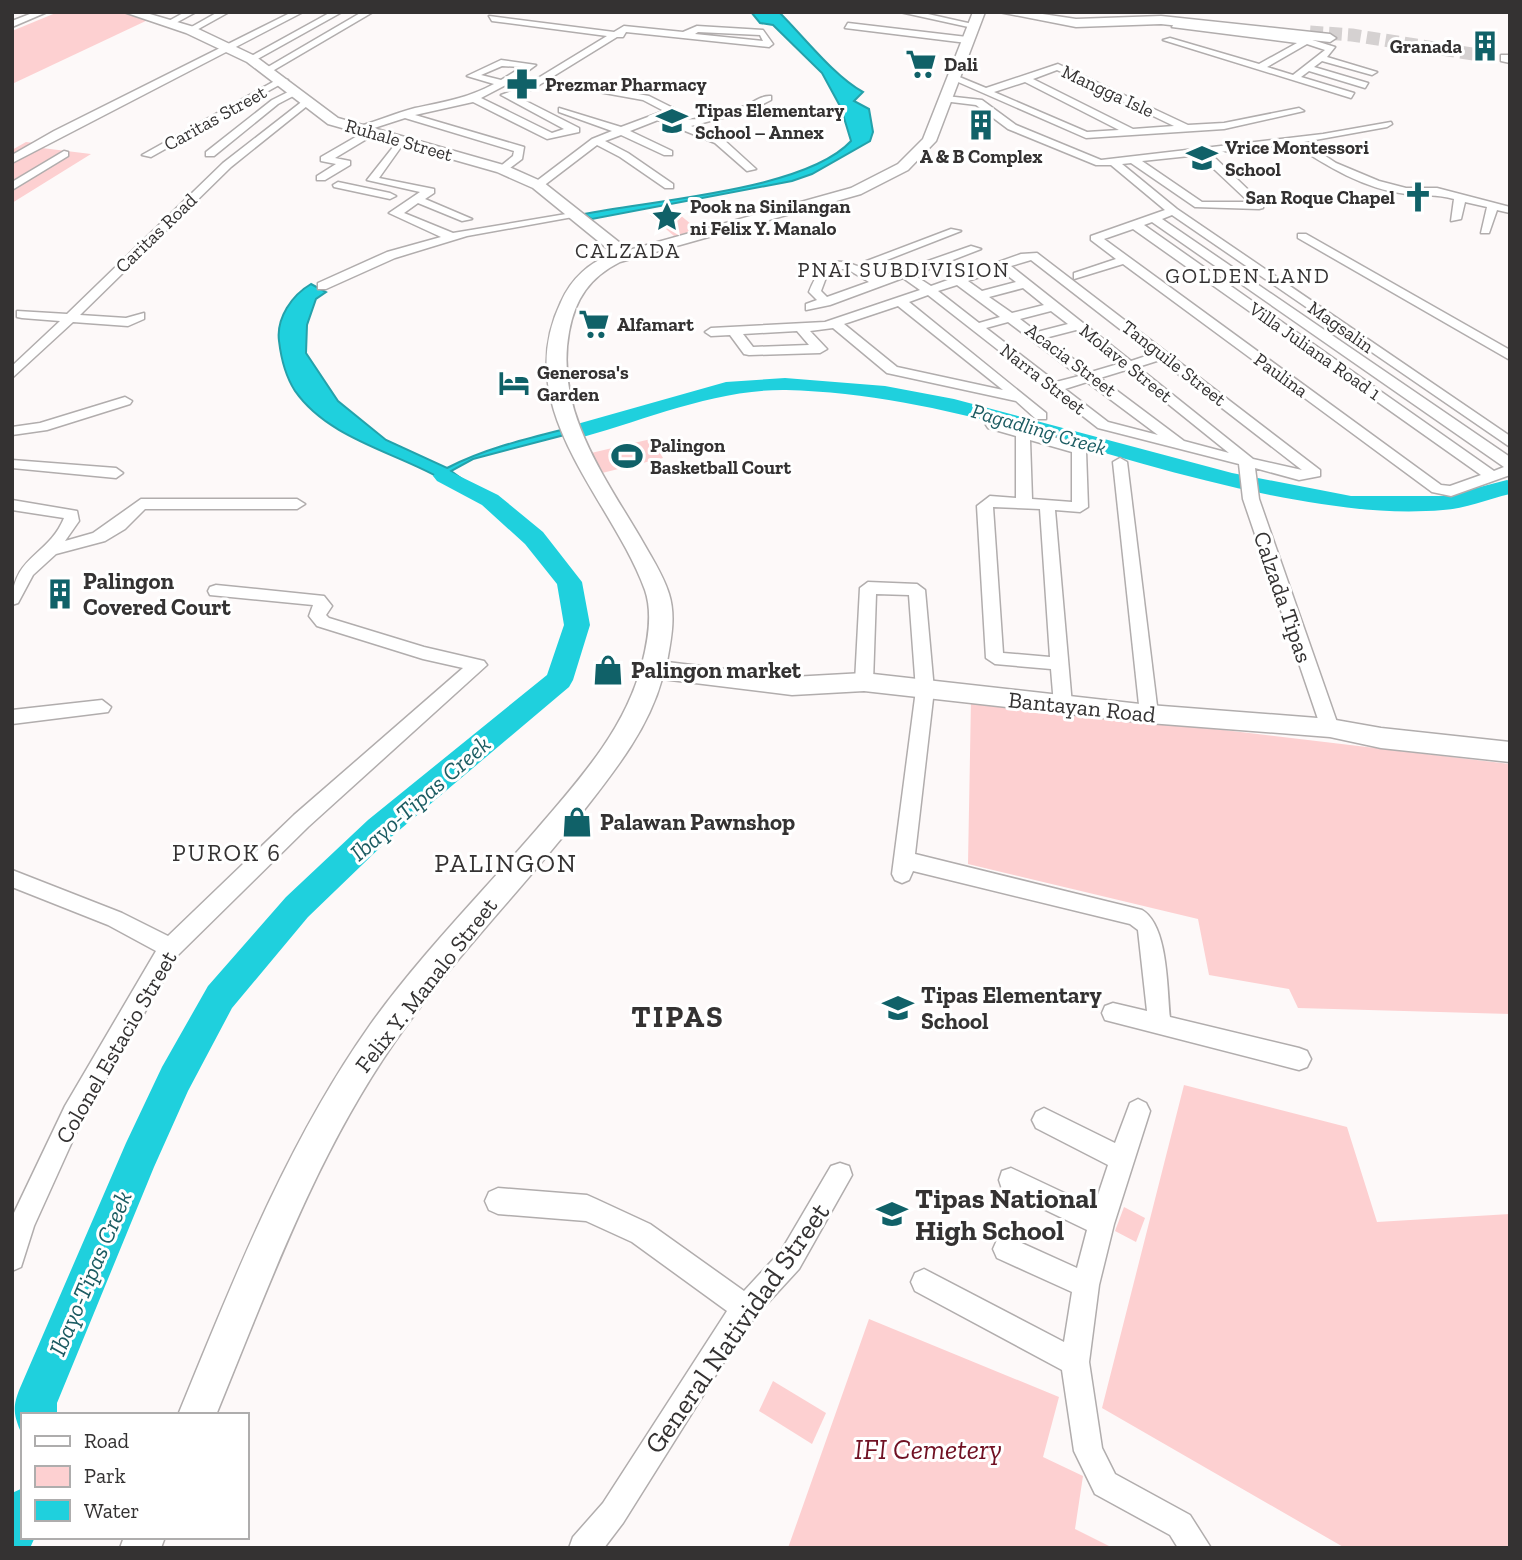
<svg xmlns="http://www.w3.org/2000/svg" width="1522" height="1560" font-family="'Zilla Slab',serif">
  <style>
    .green { fill: #fdd0d1 }
    .water { fill: #1fd0dd; stroke: #25a1aa; stroke-width: 2 }
    .lines { fill: none; stroke-linecap: round; stroke-linejoin: round }
    .river { fill: #1fd0dd; fill-rule: evenodd }
    .secondary-tunnel { stroke: #d5d1d1; stroke-width: 13; stroke-dasharray: 13 6; stroke-linecap: butt }
    .street-casing { stroke: #b1adad; stroke-width: 3 }
    .secondary-casing { stroke: #b1adad; stroke-width: 3 }
    .street { fill: #fff; fill-rule: evenodd }
    .secondary { fill: #fff; fill-rule: evenodd }
    .labels { text-anchor: middle; dominant-baseline: central; stroke-width: 6; stroke-linejoin: round; paint-order: stroke }
    .far-poi-label { font-size: 19px; font-weight: bold; fill: #343232; stroke: #fff; text-anchor: start }
    .far-street-label { font-size: 19px; fill: #343232; stroke: #fff }
    .far-quarter-label { font-size: 21px; letter-spacing: 2px; fill: #343232; stroke: #fff }
    .far-neighbourhood-label { font-size: 21px; letter-spacing: 2px; fill: #343232; stroke: #fff }
    .far-water-label { font-size: 21px; font-style: italic; fill: #1c5c62; stroke: #fff }
    .poi-label { font-size: 23px; font-weight: bold; fill: #343232; stroke: #fff; text-anchor: start }
    .street-label { font-size: 23px; fill: #343232; stroke: #fff }
    .water-label { font-size: 24px; font-style: italic; fill: #1c5c62; stroke: #fff }
    .neighbourhood-label { font-size: 24px; letter-spacing: 2px; fill: #343232; stroke: #fff }
    .quarter-label { font-size: 26px; letter-spacing: 2px; fill: #343232; stroke: #fff }
    .near-poi-label { font-size: 28px; font-weight: bold; fill: #343232; stroke: #fff; text-anchor: start }
    .near-street-label { font-size: 28px; fill: #343232; stroke: #fff }
    .near-park-label { font-size: 28px; font-style: italic; fill: #701123; stroke: #fff }
    .district-label { font-size: 30px; font-weight: bold; letter-spacing: 2px; fill: #343232; stroke: #fff }
  </style>
  <rect width="100%" height="100%" fill="#fdf9f9"/>
  <g class="green">
    <path d="M58,12H127L150,19L12,84V31Z"/>
    <path d="M26,142L45,144L42,148L91,154L12,203V150Z"/>
    <path d="M673,209L698,230L674,236L650,215Z"/>
    <path d="M651,439L663,458L602,473L591,453Z"/>
    <path d="M971,700L1510,764V1014L1298,1008L1289,989L1209,975L1198,919L968,864Z"/>
    <path d="M1184,1085L1347,1127L1377,1222L1510,1214V1548H1345L1102,1408Z"/>
    <path d="M1124,1207L1145,1218L1136,1242L1115,1231Z"/>
    <path d="M869,1319L1059,1397L1043,1457L1083,1476L1075,1529L1113,1548H788Z"/>
    <path d="M773,1381L826,1413L812,1444L759,1411Z"/>
  </g>
  <g class="water">
    <path d="M751,12H779C804,37 834,76 863,92L854,101L869,109L873,132L870,141L812,174L792,181L592,219L584,214C653,200 806,190 851,141L841,108L822,73L773,25L760,23Z"/>
    <path d="M311,284L326,292L316,299L307,325L306,353L338,401L386,440L447,468C484,449 525,439 565,429L568,434L473,459L451,471L482,493L473,497C461,490 449,482 436,476C390,451 327,437 295,391C286,377 281,358 279,341C276,318 292,295 311,284Z"/>
  </g>
  <g class="lines">
    <g class="river">
      <path d="M785,378L885,386L954,399L1232,473L1351,496H1445L1507,480L1510,481V494C1488,499 1465,509 1443,510C1384,515 1328,506 1270,495C1108,463 953,394 786,390C712,389 642,422 571,440L560,433L563,428L726,382Z"/>
      <path d="M445,469L498,495L543,532L582,582L590,625L573,680L569,687L390,838L308,917L232,1008L188,1091L154,1167L57,1403V1415H23V1432L20,1430C13,1413 13,1405 20,1388L126,1143L162,1067L208,986L286,897L368,820L547,675L564,625L557,584L525,544L482,505L437,481L433,476L437,471Z"/>
      <path d="M23,1488V1537H35L30,1548H12V1493Z"/>
    </g>
    <path class="secondary-tunnel" d="M1310,32L1352,35L1479,55"/>
    <g class="street-casing">
      <g id="street">
        <path d="M35,12H47L12,27V21Z"/>
        <path d="M185,12H196L172,25L165,23Z"/>
        <path d="M218,12H229L193,32L186,30Z"/>
        <path d="M292,12H303L12,163V155L54,131Z"/>
        <path d="M331,12H342L254,61L246,59Z"/>
        <path d="M362,12H373L269,73L261,71Z"/>
        <path d="M900,12H919L977,25L973,28Z"/>
        <path d="M489,16L614,32L624,26L683,32L697,26L763,30L773,44L769,47L626,32L623,37H617L531,90L514,95L579,128V132L547,139L473,102L415,115L524,147L522,159L506,171L497,169L513,156L514,151L405,118L371,129L376,132L375,134L335,158L350,161V165L325,180H317V176L336,164L321,161V157L366,131H357V127C377,121 396,113 415,108C444,102 468,98 494,84L467,76L501,60L536,65L517,79L481,98L552,133L564,129L501,95L525,86L607,36L492,21ZM698,32L760,35L763,41L695,34ZM502,66L522,67L501,80L481,75Z"/>
        <path d="M1175,22L1306,38L1335,47L1327,57L1377,72L1372,75L1322,61L1314,67L1368,83L1365,88L1309,71L1301,77L1354,93L1351,98L1163,40L1170,38L1259,64L1297,43L1172,27ZM1307,44L1325,50L1293,75L1267,67Z"/>
        <path d="M848,23L967,37L971,40L967,43L845,28Z"/>
        <path d="M1058,64L1188,125L1224,123L1299,108L1304,111L1224,129L1086,138L949,78L957,76L986,88ZM1057,70L1174,126L1133,129L1033,79ZM1025,82L1119,130L1087,132L994,92Z"/>
        <path d="M280,78L288,80L151,157L142,155Z"/>
        <path d="M574,82L649,96L675,109V113L667,116C689,125 723,115 745,106C754,102 762,95 771,96V100L749,111L691,126L723,139L756,169L747,171L715,143L658,120L630,131L672,151V155H664L621,135L605,141L628,153L673,184V188H665L620,157L597,145L542,187H534V183L592,139L612,131L559,112V108L621,127L664,111L643,100L571,87Z"/>
        <path d="M296,88L299,93L278,104L214,156H206V152L272,100Z"/>
        <path d="M946,96L982,100L1016,125L1101,160L1323,134L1391,122L1392,124L1387,127L1304,142L1336,163L1379,181L1406,188H1437L1510,207V213L1497,210L1489,233H1481L1487,207L1465,202L1461,219L1451,221L1454,199C1437,194 1422,196 1406,194C1364,189 1327,166 1293,144L1210,153L1263,204V208L1259,209L1195,207L1131,163L1122,164L1177,209L1510,436V447L1172,215L1162,219L1510,457V475L1451,496L1432,492L1123,264L1074,279V273L1116,259L1091,240V236L1165,210L1111,165H1096L1008,129L976,105L943,101ZM1199,155L1249,202H1202L1142,161ZM1152,222L1504,467L1494,471L1144,225ZM1133,229L1481,475L1450,486L1441,485L1104,239Z"/>
        <path d="M304,100L312,102L231,167L80,315L126,318L144,313V319L128,326L73,322L12,378V366L60,321L22,318L17,317V311L67,314L223,163Z"/>
        <path d="M401,137L406,140L379,178L434,189V193L425,199L472,219L462,221L418,203L404,213L453,233L578,212L584,215L467,236L395,258L326,289H318V283L387,252L441,237L389,213L420,192L367,180Z"/>
        <path d="M64,151L68,152V156L12,190V182Z"/>
        <path d="M338,182L390,193L396,196L390,199L334,187L333,185Z"/>
        <path d="M951,229L961,231L874,265L864,262Z"/>
        <path d="M1298,234H1306L1510,350V360L1298,238Z"/>
        <path d="M971,246L981,249L914,275L931,286L1021,254L1037,253L1320,470V476L1299,480L1255,468L1259,499L1339,728L1337,733H1323L1321,728L1243,499L1239,464L1098,428L928,295L909,302L1046,413V419H1036L1016,401L887,373L833,328L810,331L827,349L820,353L749,355L744,354L730,335L711,336L705,332L711,328L825,322L920,290L903,278L830,305L806,310V304L817,300L809,292C825,250 847,258 879,278ZM1031,260L1152,354L1131,361L1011,266ZM839,269H847L869,282L827,297L821,291L827,275ZM1000,270L1016,282L982,291L968,281ZM957,285L1000,317L979,323L938,291ZM1023,288L1044,305L1012,313L989,297ZM898,306L1003,390L897,367L844,324ZM1051,311L1068,324L1037,332L1020,319ZM1008,322L1079,376L1056,382L986,328ZM1076,330L1118,364L1091,372L1045,338ZM797,331L809,345L753,347L743,334ZM1160,360L1302,470L1253,459L1138,367ZM1126,370L1229,453L1184,441L1100,378ZM1087,382L1158,435L1108,422L1065,389Z"/>
        <path d="M125,397L132,401L130,404L47,430L12,435V427L40,423Z"/>
        <path d="M993,421L1079,444L1086,451L1088,507L1080,512L1055,510L1072,705L1063,712L1054,705L1051,669L995,664L986,658L977,506L990,496L1016,498V436L988,428L986,425ZM1030,440L1072,452V502L1032,499ZM993,507L1040,509L1050,657L1003,653Z"/>
        <path d="M1120,458L1127,462L1158,714L1149,721L1140,714L1113,462Z"/>
        <path d="M12,460L116,468L123,473L116,478L12,468Z"/>
        <path d="M141,499H297L305,504L297,509H145L125,529L105,541L56,554L33,575L18,603L12,605C12,555 48,557 64,518L12,510V500L77,511L79,521L65,541L93,533Z"/>
        <path d="M868,582L917,584L925,590L934,690L915,854L1142,910C1168,925 1167,988 1170,1017L1299,1048L1307,1051L1311,1059L1307,1067L1299,1070L1105,1020L1102,1013L1105,1006L1113,1003L1147,1011L1138,930L1130,924L913,871L909,880L902,883L895,880L892,874L916,690L909,595L876,594L873,682L870,687H858L855,682L860,588Z"/>
        <path d="M216,585L324,596L332,606L326,615L329,618L424,647L484,661L487,665L308,827L178,955L81,1122L34,1226L21,1267L12,1271L13,1215L65,1106L156,951L108,925L12,887V870L122,913L168,936L294,815L463,668L423,659L317,626L309,616L313,605L210,595L208,591L210,587Z"/>
        <path d="M102,700L111,707L108,712L12,724V710Z"/>
        <path d="M1138,1099L1146,1103L1150,1111L1114,1224L1099,1285L1089,1362L1102,1448L1115,1474L1190,1515L1211,1548H1178L1170,1535L1095,1494L1074,1451L1062,1370L915,1291L911,1282L915,1273L924,1269L1064,1342L1072,1292L997,1258L993,1249L997,1240L1006,1236L1077,1268L1087,1230L1002,1189L999,1180L1002,1171L1011,1168L1094,1207L1108,1165L1036,1128L1032,1120L1036,1112L1044,1108L1115,1143L1130,1103Z"/>
        <path d="M840,1163L849,1166L852,1175L799,1269L755,1317L729,1354L623,1523L604,1548H569L573,1537L603,1503L727,1311L632,1242L586,1221L498,1214L489,1210L485,1201L489,1192L498,1188L587,1195L596,1199L650,1224L744,1291L781,1251L831,1166Z"/>
      </g>
    </g>
    <g class="secondary-casing">
      <g id="secondary">
        <path d="M124,12H143L194,27L255,56L338,118L507,166L543,182L629,250L851,188L898,164L923,139L973,12H985L936,141L908,170L861,194L620,262C590,277 575,299 569,332C555,409 602,473 640,537C650,555 663,574 669,594C676,616 671,640 667,662L792,677L864,673L1149,705L1330,719L1381,728L1510,742V762L1381,748L1330,737L1149,723L864,691L792,695L662,679C648,730 613,773 581,814C520,892 450,962 394,1043C315,1157 268,1288 216,1415H178C233,1281 286,1144 370,1025C420,955 481,894 537,829C580,779 626,728 642,664C648,641 653,613 645,590C611,497 509,410 561,302C571,279 590,261 614,254L533,188L497,172L328,124L247,62L186,33Z"/>
        <path d="M999,12H1029L1076,19L1161,16L1330,34L1336,38L1330,42L1161,24L1076,27Z"/>
        <path d="M1475,52L1492,56L1486,60L1475,58Z"/>
        <path d="M1501,55H1510V63L1501,61Z"/>
        <path d="M124,1537H165L161,1548H120Z"/>
      </g>
    </g>
    <use href="#street" class="street"/>
    <use href="#secondary" class="secondary"/>
  </g>
  <defs>
    <g id="building-bare" transform="scale(2.415)"><path d="M-4-6H4V6H1V3H-1V6H-4ZM-2.5-4.3h1.7v1.8h-1.7ZM.8-4.3h1.7v1.8H.8ZM-2.5-1h1.7V.8h-1.7ZM.8-1h1.7V.8H.8Z" fill="#106168" stroke="#fff" stroke-width="2.5" paint-order="stroke"/></g>
    <g id="supermarket-bare" transform="scale(2.415)"><path d="M-6-5.5h2.5l.6 2H6L4.5 2H-2.5L-4.4-4H-6ZM-1.5 3.2a1.3 1.3 0 1 0 .1 0ZM3 3.2a1.3 1.3 0 1 0 .1 0Z" fill="#106168" stroke="#fff" stroke-width="2.5" paint-order="stroke"/></g>
    <g id="pharmacy-bare" transform="scale(2.415)"><path d="M-2-6h4v4h4v4h-4v4h-4v-4h-4v-4h4Z" fill="#106168" stroke="#fff" stroke-width="2.5" paint-order="stroke"/></g>
    <g id="school-bare" transform="scale(2.415)"><path d="M0-5L7-2L0 1L-7-2ZM-4 1L0 2.5L4 1V4Q0 6-4 4Z" fill="#106168" stroke="#fff" stroke-width="2.5" paint-order="stroke"/></g>
    <g id="church-bare" transform="scale(2.415)"><path d="M-1.2-6h2.4v3.5h3.3v2.4h-3.3V6h-2.4V-.1h-3.3v-2.4h3.3Z" fill="#106168" stroke="#fff" stroke-width="2.5" paint-order="stroke"/></g>
    <g id="sight-bare" transform="scale(2.415)"><path d="M0-6L1.8-2.2L6-1.7L2.9 1.2L3.7 5.4L0 3.3L-3.7 5.4L-2.9 1.2L-6-1.7L-1.8-2.2Z" fill="#106168" stroke="#fff" stroke-width="2.5" paint-order="stroke"/></g>
    <g id="hotel-bare" transform="scale(2.415)"><path d="M-6-4.5h1.5V1H6V5H4.5V3h-9V5H-6ZM-4 0a1.8 1.8 0 1 1 3.6 0ZM.5 0V-2.5h3Q6-2.5 6 0Z" fill="#106168" stroke="#fff" stroke-width="2.5" paint-order="stroke"/></g>
    <g id="stadium-bare" transform="scale(2.415)"><path d="M0-5a6.5 5 0 1 0 0 10a6.5 5 0 1 0 0-10ZM-3.5-1.8h7v3.6h-7Z" fill="#106168" stroke="#fff" stroke-width="2.5" paint-order="stroke"/></g>
    <g id="shop-bare" transform="scale(2.415)"><path d="M-5-2.5h2.3a2.7 3.5 0 0 1 5.4 0H5L5.5 6h-11ZM-1.5-2.5h3a1.5 2.3 0 0 0-3 0Z" fill="#106168" stroke="#fff" stroke-width="2.5" paint-order="stroke"/></g>
  </defs>
  <g fill-rule="evenodd">
    <use href="#building-bare" x="1485" y="46"/>
    <use href="#supermarket-bare" x="921" y="64"/>
    <use href="#pharmacy-bare" x="522" y="84"/>
    <use href="#school-bare" x="672" y="121"/>
    <use href="#building-bare" x="981" y="125"/>
    <use href="#school-bare" x="1202" y="158"/>
    <use href="#church-bare" x="1418" y="197"/>
    <use href="#sight-bare" x="667" y="217"/>
    <use href="#supermarket-bare" x="594" y="324"/>
    <use href="#hotel-bare" x="514" y="383"/>
    <use href="#stadium-bare" x="627" y="456"/>
    <use href="#building-bare" x="60" y="594"/>
    <use href="#shop-bare" x="608" y="670"/>
    <use href="#shop-bare" x="577" y="822"/>
    <use href="#school-bare" x="898" y="1008"/>
    <use href="#school-bare" x="892" y="1214"/>
  </g>
  <g class="labels">
    <g class="far-poi-label">
      <text x="1462" y="46" text-anchor="end">Granada</text>
      <text x="944" y="64">Dali</text>
      <text x="545" y="84">Prezmar Pharmacy</text>
      <text x="695" y="110">Tipas Elementary<tspan x="695" dy="22">School – Annex</tspan></text>
      <text x="1225" y="147">Vrice Montessori<tspan x="1225" dy="22">School</tspan></text>
      <text x="981" y="156" text-anchor="middle">A &amp; B Complex</text>
      <text x="1395" y="197" text-anchor="end">San Roque Chapel</text>
      <text x="690" y="206">Pook na Sinilangan<tspan x="690" dy="22">ni Felix Y. Manalo</tspan></text>
      <text x="617" y="324">Alfamart</text>
      <text x="537" y="372">Generosa's<tspan x="537" dy="22">Garden</tspan></text>
      <text x="650" y="445">Palingon<tspan x="650" dy="22">Basketball Court</tspan></text>
    </g>
    <g class="far-street-label">
      <text transform="translate(1108 91) rotate(25)">Mangga Isle</text>
      <text transform="translate(215 118) rotate(-29)">Caritas Street</text>
      <text transform="translate(399 140) rotate(16)">Ruhale Street</text>
      <text transform="translate(156 233) rotate(-44)">Caritas Road</text>
      <text transform="translate(1341 327) rotate(35)">Magsalin</text>
      <text transform="translate(1315 351) rotate(35)">Villa Juliana Road 1</text>
      <text transform="translate(1071 360) rotate(37)">Acacia Street</text>
      <text transform="translate(1126 363) rotate(39)">Molave Street</text>
      <text transform="translate(1174 363) rotate(38)">Tanguile Street</text>
      <text transform="translate(1281 375) rotate(36)">Paulina</text>
      <text transform="translate(1043 379) rotate(38)">Narra Street</text>
    </g>
    <g class="far-quarter-label">
      <text x="628" y="250">CALZADA</text>
    </g>
    <g class="far-neighbourhood-label">
      <text x="904" y="269">PNAI SUBDIVISION</text>
      <text x="1248" y="275">GOLDEN LAND</text>
    </g>
    <g class="far-water-label">
      <text transform="translate(1039 429) rotate(16)">Pagadling Creek</text>
    </g>
    <g class="poi-label">
      <text x="83" y="581">Palingon<tspan x="83" dy="26">Covered Court</tspan></text>
      <text x="631" y="670">Palingon market</text>
      <text x="600" y="822">Palawan Pawnshop</text>
      <text x="921" y="995">Tipas Elementary<tspan x="921" dy="26">School</tspan></text>
    </g>
    <g class="street-label">
      <text transform="translate(1283 597) rotate(71)">Calzada Tipas</text>
      <text transform="translate(1082 707) rotate(6)">Bantayan Road</text>
      <text transform="translate(426 985) rotate(-52)">Felix Y. Manalo Street</text>
      <text transform="translate(116 1047) rotate(-60)">Colonel Estacio Street</text>
    </g>
    <g class="water-label">
      <text transform="translate(420 798) rotate(-41)">Ibayo-Tipas Creek</text>
      <text transform="translate(90 1273) rotate(-67)">Ibayo-Tipas Creek</text>
    </g>
    <g class="neighbourhood-label">
      <text x="227" y="852">PUROK 6</text>
    </g>
    <g class="quarter-label">
      <text x="506" y="863">PALINGON</text>
    </g>
    <g class="near-poi-label">
      <text x="915" y="1198">Tipas National<tspan x="915" dy="32">High School</tspan></text>
    </g>
    <g class="near-street-label">
      <text transform="translate(737 1328) rotate(-55)">General Natividad Street</text>
    </g>
    <g class="near-park-label">
      <text x="928" y="1449">IFI Cemetery</text>
    </g>
    <g class="district-label">
      <text x="678" y="1017">TIPAS</text>
    </g>
  </g>
  <rect width="1522" height="1560" fill="none" stroke="#343232" stroke-width="28"/>
  <rect x="21" y="1413" width="228" height="126" fill="#ffffff" stroke="#aeadad" stroke-width="2"/>
  <rect x="35" y="1436" width="35" height="10" fill="#ffffff" stroke="#aeadad" stroke-width="2"/>
  <text x="84" y="1448" font-size="21" fill="#343232">Road</text>
  <rect x="35" y="1466" width="35" height="21" fill="#fdd0d1" stroke="#aeadad" stroke-width="2"/>
  <text x="84" y="1483" font-size="21" fill="#343232">Park</text>
  <rect x="35" y="1500" width="35" height="21" fill="#1fd0dd" stroke="#aeadad" stroke-width="2"/>
  <text x="84" y="1518" font-size="21" fill="#343232">Water</text>
</svg>
